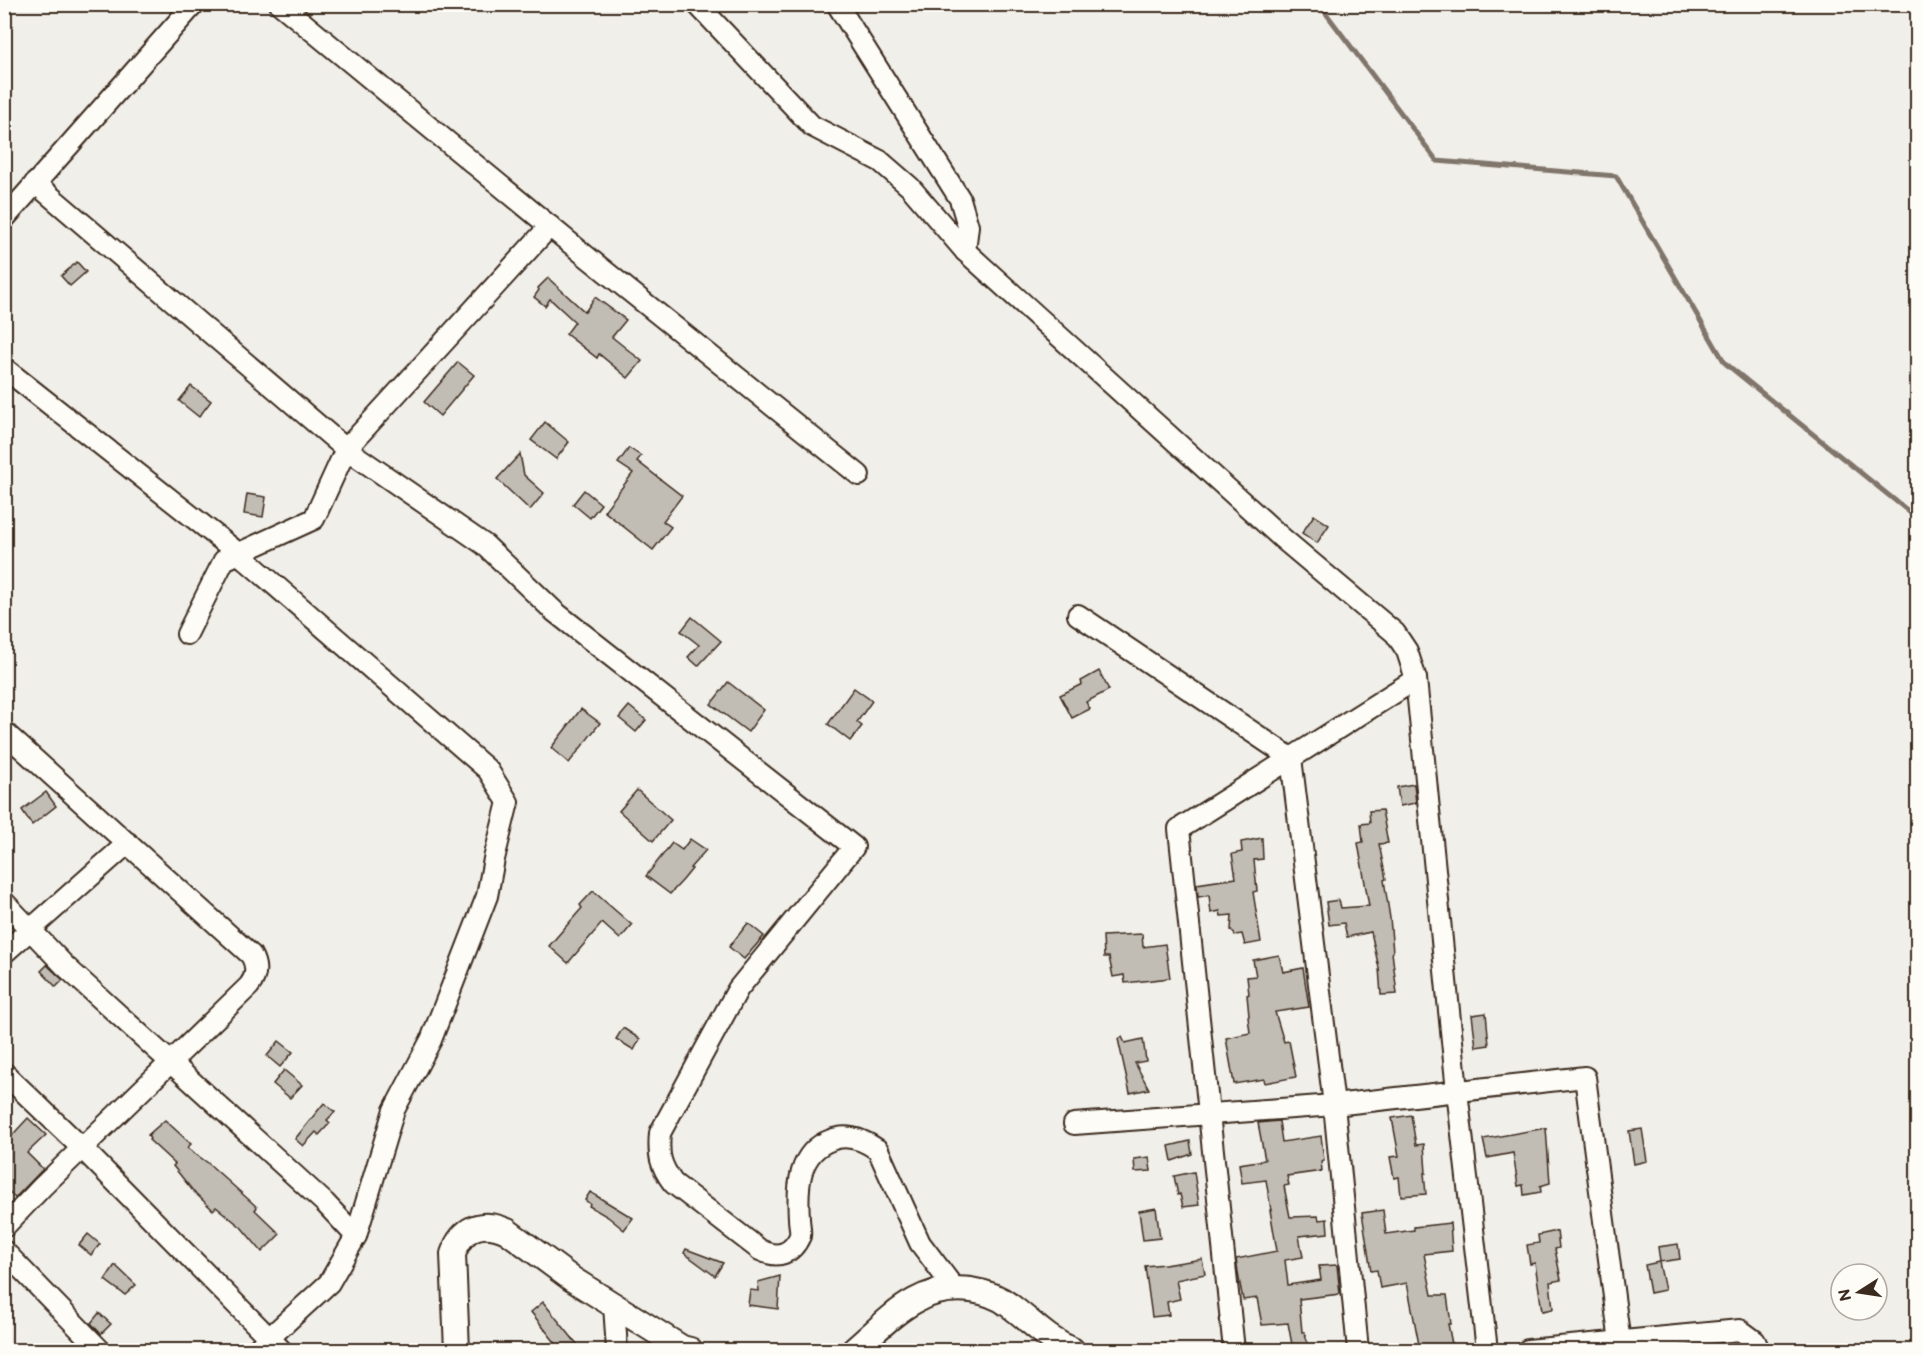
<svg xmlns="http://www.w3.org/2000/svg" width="1922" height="1355" font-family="'Balsamiq Sans',sans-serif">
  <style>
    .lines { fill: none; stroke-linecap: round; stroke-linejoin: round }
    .stream { stroke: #80746b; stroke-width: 5 }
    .building { fill: #c1bcb4; stroke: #3b2a1e; stroke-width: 1.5 }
    .minor-casing { stroke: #3b2a1e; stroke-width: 24 }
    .tertiary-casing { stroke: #3b2a1e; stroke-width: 28 }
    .minor { stroke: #fdfcf7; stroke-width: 20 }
    .tertiary { stroke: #fdfcf7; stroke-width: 24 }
  </style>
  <rect width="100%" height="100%" fill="#f1efea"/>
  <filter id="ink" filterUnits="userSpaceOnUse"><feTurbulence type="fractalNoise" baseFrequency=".0167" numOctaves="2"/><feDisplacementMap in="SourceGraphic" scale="12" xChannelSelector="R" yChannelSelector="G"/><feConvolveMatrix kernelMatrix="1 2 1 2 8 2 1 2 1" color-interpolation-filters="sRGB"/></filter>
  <g filter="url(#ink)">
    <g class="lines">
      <path class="stream" d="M1319,4L1437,161L1616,176L1725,363L1918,519"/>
    </g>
    <g class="building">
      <path d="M77,262L86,272L70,286L61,276Z"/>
      <path d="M548,278L585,312L595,297L626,320L612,337L642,361L628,378L599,354L597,358L566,334L575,322L550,299L545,306L534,297L539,290L538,288Z"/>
      <path d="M458,362L474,375L440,416L424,402Z"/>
      <path d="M191,386L211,401L199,417L179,401Z"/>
      <path d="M545,422L569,442L556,459L531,440Z"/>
      <path d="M629,448L641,456L637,461L682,496L663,521L671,527L653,550L604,511L633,473L618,463Z"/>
      <path d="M520,454L524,475L544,493L530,510L497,479Z"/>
      <path d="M584,490L601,504L590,518L573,504Z"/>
      <path d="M247,494L266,497L263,517L244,514Z"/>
      <path d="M1314,515L1329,525L1317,543L1302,533Z"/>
      <path d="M692,617L721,641L698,666L688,657L699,645L681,631Z"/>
      <path d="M1099,671L1109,690L1086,702L1090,709L1072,718L1060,695L1082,684L1081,681Z"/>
      <path d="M728,682L764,710L748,732L711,704Z"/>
      <path d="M854,688L872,701L857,722L862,726L850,741L828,724Z"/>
      <path d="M629,706L646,720L636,732L619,718Z"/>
      <path d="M581,709L600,723L569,763L551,748Z"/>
      <path d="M1414,784L1416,803L1400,806L1397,787Z"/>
      <path d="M637,790L671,820L653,841L619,811Z"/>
      <path d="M46,792L56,806L32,825L22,810Z"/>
      <path d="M1382,810L1388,843L1379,844L1386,879L1384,880L1390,918L1393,952H1392L1397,994L1381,995L1379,968L1371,932L1347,937L1344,923L1329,925L1326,902L1339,900L1341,908L1369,906L1358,843L1363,842L1361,824L1370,823L1369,811Z"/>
      <path d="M1262,838L1263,859L1254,860L1257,891L1253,892L1261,942L1245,945L1242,934L1235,935L1231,930L1232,915L1221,916L1220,911L1211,913L1209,895L1198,897L1197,884L1236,878L1232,854L1242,852L1241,842Z"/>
      <path d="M690,839L706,850L690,868L692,869L683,880L670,894L646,876L672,843L682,850Z"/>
      <path d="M593,891L632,925L620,939L602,923L568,963L549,946L582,908L580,905Z"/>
      <path d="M748,923L764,936L744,959L729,947Z"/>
      <path d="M1142,934L1143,947L1165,944L1170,978L1125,983L1124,975L1113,977L1109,957H1104L1103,936Z"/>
      <path d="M1279,955L1283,972L1303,968L1309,1007L1275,1012L1284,1042L1289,1041L1296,1077L1265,1083L1264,1079L1234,1084L1226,1038L1250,1033L1248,1017L1249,1016L1247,995L1249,994L1247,977L1256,976L1253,960Z"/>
      <path d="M47,965L63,980L56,987L41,971Z"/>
      <path d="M1486,1013L1489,1045L1476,1047L1472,1015Z"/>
      <path d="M623,1028L640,1039L634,1050L616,1039Z"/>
      <path d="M1122,1037L1125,1043L1143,1039L1146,1061L1135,1063L1149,1089L1130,1093L1118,1039Z"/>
      <path d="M279,1041L293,1052L280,1067L267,1056Z"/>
      <path d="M284,1070L302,1085L290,1098L273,1084Z"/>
      <path d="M324,1103L335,1112L327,1120L330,1123L319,1135L316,1132L303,1146L295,1139Z"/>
      <path d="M1411,1115L1416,1145L1424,1144L1426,1173H1424L1426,1194L1401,1196L1399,1177L1394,1178L1390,1157L1399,1156L1392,1118Z"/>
      <path d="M28,1118L46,1135L27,1153L43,1169L15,1198L4,1187V1144Z"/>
      <path d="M165,1120L191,1144L187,1148L208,1163L257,1207L255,1210L280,1234L262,1252L241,1227L216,1207L213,1210L193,1191L173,1166L175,1164L149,1140L150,1139L148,1135Z"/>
      <path d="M1279,1121L1282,1142L1321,1136L1324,1160L1321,1161L1322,1171L1287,1176L1289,1185L1284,1186L1290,1217L1318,1216L1319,1220L1327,1219L1328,1233L1299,1236L1303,1257L1285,1260L1288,1285L1321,1280L1319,1266L1337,1265L1340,1294L1299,1299L1302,1332H1305L1308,1350H1293L1288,1323L1262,1325L1257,1298L1243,1300L1239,1279L1236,1259L1277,1251L1270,1210H1271L1266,1180L1242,1183L1239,1164L1265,1160L1258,1123Z"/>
      <path d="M1546,1128L1550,1183L1540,1186L1541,1192L1524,1195L1523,1185L1518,1186L1513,1153L1487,1158L1483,1139Z"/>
      <path d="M1642,1129L1647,1161L1634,1164L1629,1131Z"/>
      <path d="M1190,1141L1192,1154L1172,1161L1169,1146Z"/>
      <path d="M1149,1157L1151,1171L1135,1172L1134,1159Z"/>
      <path d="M1194,1172L1199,1205L1183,1207L1180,1194L1178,1195L1174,1176Z"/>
      <path d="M590,1192L633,1218L624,1230L608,1217L589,1206L590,1204L585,1200Z"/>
      <path d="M1156,1208L1160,1238L1143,1240L1139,1211Z"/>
      <path d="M1383,1210L1386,1234L1414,1230V1227L1450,1223L1452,1251L1424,1254L1432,1295H1447L1451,1324H1448L1452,1344L1420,1350L1407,1283L1380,1288L1377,1270L1371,1271L1362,1213Z"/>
      <path d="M1557,1231L1559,1248L1555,1249L1561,1280L1550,1282L1553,1309L1542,1311L1535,1263L1530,1264L1527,1245L1539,1243L1538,1235Z"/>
      <path d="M88,1234L100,1244L91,1255L79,1245Z"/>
      <path d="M1678,1244L1680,1259L1660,1262L1658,1247Z"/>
      <path d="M686,1249L723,1263L715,1276L684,1253Z"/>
      <path d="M1202,1259L1205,1274L1176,1280L1180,1299L1167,1302L1169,1315L1152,1317L1145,1266L1164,1264V1265Z"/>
      <path d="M1659,1262L1665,1290L1650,1293L1645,1265Z"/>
      <path d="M115,1265L136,1285L125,1295L105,1280Z"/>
      <path d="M780,1276L778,1309L748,1305L750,1290L759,1291L758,1282Z"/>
      <path d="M543,1302L582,1350H561L531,1312Z"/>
      <path d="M99,1313L111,1324L101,1334L91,1323Z"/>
    </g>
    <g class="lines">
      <g class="minor-casing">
        <g id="minor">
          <path d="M280,4L581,252L859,475"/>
          <path d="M697,4L812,126L880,161L910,187L965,251L1282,538L1395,633L1407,651L1416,679L1457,1091L1487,1350"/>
          <path d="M837,4L960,199L968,226L965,251"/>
          <path d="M35,183L346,449L485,545L555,612L854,847L738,989L660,1133C658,1155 660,1165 673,1183L760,1250C778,1259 792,1254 800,1236C801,1230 799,1224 799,1218C797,1187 798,1152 831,1140C848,1133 864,1140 878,1150L920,1243L954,1288"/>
          <path d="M4,219L194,4"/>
          <path d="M4,368L238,553L488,770L508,802L494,859L487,896L431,1040L394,1110L356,1236L329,1283L256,1350"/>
          <path d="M1078,615L1291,758L1334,1105L1358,1350"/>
          <path d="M187,634L224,560L314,519L346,449L550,226"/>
          <path d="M4,732L251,955C257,966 257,976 249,986L42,1187L4,1227"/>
          <path d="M4,902L65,966L325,1203L356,1236"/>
          <path d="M4,953L128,843"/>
          <path d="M4,1073L83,1149L281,1350"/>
          <path d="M1074,1124L1334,1105L1585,1077L1621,1350"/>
          <path d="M4,1251L100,1350"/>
          <path d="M614,1305L617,1350"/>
          <path d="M1234,1350L1179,829L1416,679"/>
          <path d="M1528,1350L1740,1330L1755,1341L1759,1350"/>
        </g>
      </g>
      <g class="tertiary-casing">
        <g id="tertiary">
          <path d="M457,1350L453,1254C462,1228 481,1219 507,1231L572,1279L682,1348L690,1350"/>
          <path d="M854,1350C891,1318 918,1284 971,1290C984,1292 999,1297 1009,1305C1031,1321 1046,1339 1072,1350"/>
        </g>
      </g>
      <use href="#minor" class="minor"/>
      <use href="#tertiary" class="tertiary"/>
    </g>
  </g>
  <rect width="1922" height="1355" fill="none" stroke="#fdfcf7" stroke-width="24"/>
  <rect x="12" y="12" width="1898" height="1331" fill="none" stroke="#3b2a1e" stroke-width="2" filter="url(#ink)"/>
  <g transform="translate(1859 1292) rotate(258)"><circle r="28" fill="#fdfcf7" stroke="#afa8a0" stroke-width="1.5"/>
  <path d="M0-4.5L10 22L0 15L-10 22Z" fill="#3b2a1e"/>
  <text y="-9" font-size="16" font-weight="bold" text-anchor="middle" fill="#3b2a1e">N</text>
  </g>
</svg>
